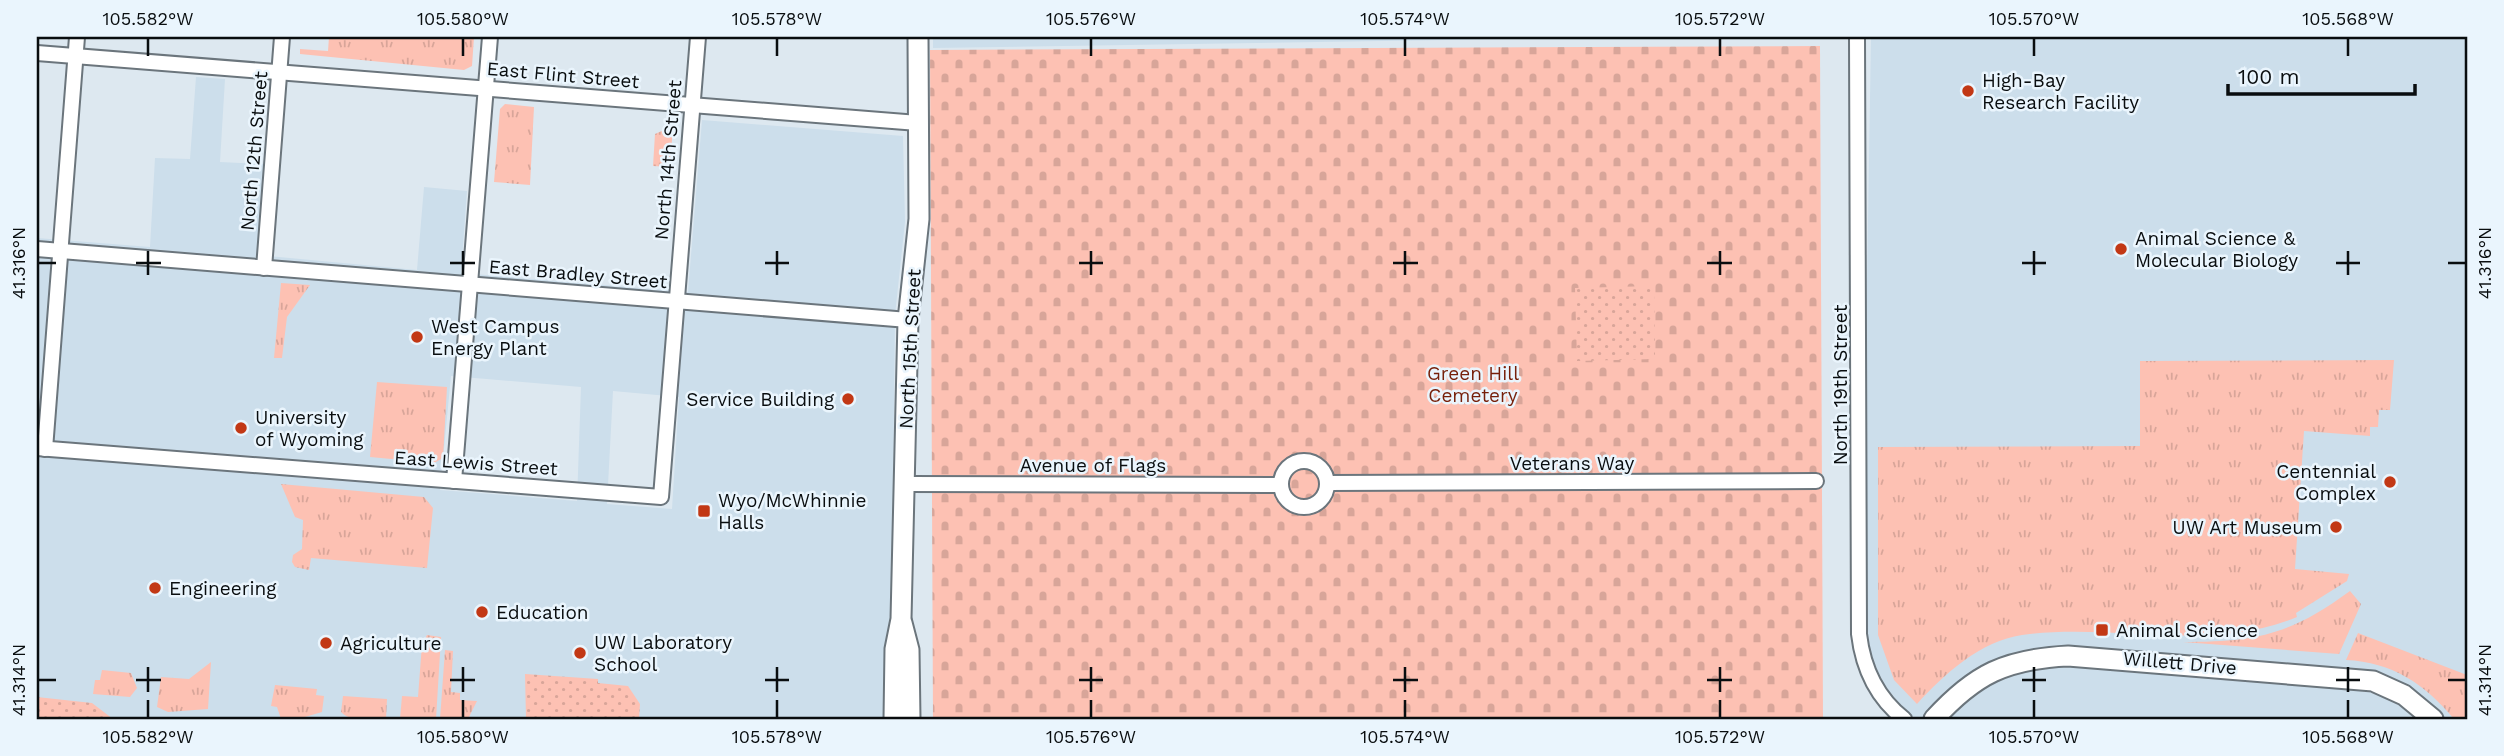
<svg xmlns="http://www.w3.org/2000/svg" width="2504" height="756" font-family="'Work Sans',sans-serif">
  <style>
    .built { fill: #ccdeeb; fill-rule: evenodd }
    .grass { fill: url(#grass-tufts) }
    .cemetery { fill: url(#cemetery-stones) }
    .park { fill: url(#park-dots) }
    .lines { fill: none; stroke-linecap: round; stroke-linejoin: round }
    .street-casing { stroke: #6b757c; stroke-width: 18 }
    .secondary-casing { stroke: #6b757c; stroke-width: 23 }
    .street { stroke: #fff; stroke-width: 14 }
    .secondary { stroke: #fff; stroke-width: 19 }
    .ticks { fill: none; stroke: #090d0f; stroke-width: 2.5 }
    .poi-dot { fill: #c23815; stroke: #eaf5fd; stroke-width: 2.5 }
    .labels { text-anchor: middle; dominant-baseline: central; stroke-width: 5; stroke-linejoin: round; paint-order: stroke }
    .street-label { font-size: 19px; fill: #090d0f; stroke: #eaf5fd }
    .poi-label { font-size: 19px; fill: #090d0f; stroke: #eaf5fd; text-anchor: start }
    .park-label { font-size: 19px; fill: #761f09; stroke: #eaf5fd }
    .neatline { fill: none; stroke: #090d0f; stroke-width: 2.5 }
    .ticks-label { font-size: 18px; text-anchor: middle; fill: #090d0f }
  </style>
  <defs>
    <pattern id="grass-tufts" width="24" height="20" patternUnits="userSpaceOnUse" patternTransform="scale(1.75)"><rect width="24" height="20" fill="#fdc1b3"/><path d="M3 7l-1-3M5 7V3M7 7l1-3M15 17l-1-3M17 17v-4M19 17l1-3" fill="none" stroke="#d8a599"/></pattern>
    <pattern id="cemetery-stones" width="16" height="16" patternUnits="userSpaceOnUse" patternTransform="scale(1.75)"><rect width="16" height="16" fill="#fdc1b3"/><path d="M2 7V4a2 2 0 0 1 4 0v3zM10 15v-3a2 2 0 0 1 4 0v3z" fill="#d8a599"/></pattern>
    <pattern id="park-dots" width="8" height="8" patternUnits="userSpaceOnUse" patternTransform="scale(1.75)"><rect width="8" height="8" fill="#fdc1b3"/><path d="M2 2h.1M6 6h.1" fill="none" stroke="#d8a599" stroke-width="1.8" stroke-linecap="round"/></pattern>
  </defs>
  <rect width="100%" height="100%" fill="#dde8f0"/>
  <g class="built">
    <path d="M933,37H1645L933,48Z"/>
    <path d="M1871,37H2467V719H1904L1861,652Z"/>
    <path d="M196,77L225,79L220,162L264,164L258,255L417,270L424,187L467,191L461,273L688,292L702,120L903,136L905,222L895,315L893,505L898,719H37V238L150,247L155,158L190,159ZM451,376L581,387L577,501L440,490ZM613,391L679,397L672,509L607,504Z"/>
  </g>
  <g class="grass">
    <path d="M329,37H474L472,66L464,70L300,54V49L328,51Z"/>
    <path d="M505,104L534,107L530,185L494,182L500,109Z"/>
    <path d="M673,126L670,167L653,166L655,134Z"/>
    <path d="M281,283L310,285L287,317L282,358H274Z"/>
    <path d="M2394,360L2390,410H2379L2378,427H2370V436L2304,431L2295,569L2349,574L2347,581L2296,613L2297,617C2210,654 2113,622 2022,635C1981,641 1944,674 1917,704L1894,680L1878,635V447L2140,446V361Z"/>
    <path d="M377,382L447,387L443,458L434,463L370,457Z"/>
    <path d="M281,484L424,497L433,508L427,568L311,558L309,570L295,567L292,562L293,555L302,549L303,520L295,517Z"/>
    <path d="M2350,591L2361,604L2339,654L2183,642C2256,642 2290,635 2350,591Z"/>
    <path d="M2358,633L2467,675V719H2454C2425,684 2392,662 2346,660Z"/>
    <path d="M427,635L441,637L436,719H400L402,696L418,697L422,644Z"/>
    <path d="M445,650L453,651L451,692L460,693V700L477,701L468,719H440Z"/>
    <path d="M211,662L208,709L168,712L157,707L161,677L189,679Z"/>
    <path d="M102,670L131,673L137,688L130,697L93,694L95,680H100Z"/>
    <path d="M275,685L317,689L316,695L324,696L322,712L298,719H281L277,707L271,706Z"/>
    <path d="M343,696L387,699L386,719C371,719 352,723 341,712Z"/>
  </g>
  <path class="cemetery" d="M1820,46L1823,719H933L930,50Z"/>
  <g class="park">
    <path d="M1654,286L1655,359L1577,361L1575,288Z"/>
    <path d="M525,674L598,679V683L628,686L640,704L639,719H526Z"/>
    <path d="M37,697L92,703L113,719H37Z"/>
  </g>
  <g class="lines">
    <g class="street-casing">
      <g id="street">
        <path d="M1857,37L1859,634C1863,668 1876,697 1904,719"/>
        <path d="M37,53L918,123"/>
        <path d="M37,249L908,320"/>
        <path d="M264,268L282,37"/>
        <path d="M37,448L661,497L698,37"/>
        <path d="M45,449L77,37"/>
        <circle cx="1304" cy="484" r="23"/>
        <path d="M454,481L490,37"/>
        <path d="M1327,483L1816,481"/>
        <path d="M906,484L1281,485"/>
      </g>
    </g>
    <g class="secondary-casing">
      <g id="secondary">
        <path d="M902,623L909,650L910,719"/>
        <path d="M894,719L895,649L901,619L908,320L919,219L918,37"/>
        <path d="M1934,719C1975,674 2006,659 2068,656L2373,681L2404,695L2433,719"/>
      </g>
    </g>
    <use href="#street" class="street"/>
    <use href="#secondary" class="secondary"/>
  </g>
  <path class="ticks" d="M148,38V56M463,38V56M777,38V56M1091,38V56M1405,38V56M1720,38V56M2034,38V56M2348,38V56M148,251V275M463,251V275M777,251V275M1091,251V275M1405,251V275M1720,251V275M2034,251V275M2348,251V275M38,263H56M136,263H161M450,263H475M765,263H789M1079,263H1103M1393,263H1418M1707,263H1732M2022,263H2046M2336,263H2360M2448,263H2466M148,667V692M463,667V692M777,667V692M1091,667V692M1405,667V692M1720,667V692M2034,667V692M2348,667V692M38,680H56M136,680H161M450,680H475M765,680H789M1079,680H1103M1393,680H1418M1707,680H1732M2022,680H2046M2336,680H2360M2448,680H2466M148,700V718M463,700V718M777,700V718M1091,700V718M1405,700V718M1720,700V718M2034,700V718M2348,700V718"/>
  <g class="poi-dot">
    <circle cx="1968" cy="91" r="7"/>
    <circle cx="2121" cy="249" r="7"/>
    <circle cx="417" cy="337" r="7"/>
    <circle cx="848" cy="399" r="7"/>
    <circle cx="241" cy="428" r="7"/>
    <circle cx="2390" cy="482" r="7"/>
    <rect x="697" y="504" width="14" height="14" rx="3.5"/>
    <circle cx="2336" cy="527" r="7"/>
    <circle cx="155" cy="588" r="7"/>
    <circle cx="482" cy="612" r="7"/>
    <rect x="2095" y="623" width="14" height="14" rx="3.5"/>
    <circle cx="326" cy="643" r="7"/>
    <circle cx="580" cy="653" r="7"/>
  </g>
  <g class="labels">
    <g class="street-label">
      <text transform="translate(563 75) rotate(5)">East Flint Street</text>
      <text transform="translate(254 151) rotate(-85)">North 12th Street</text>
      <text transform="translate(668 160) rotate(-85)">North 14th Street</text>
      <text transform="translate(578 274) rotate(5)">East Bradley Street</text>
      <text transform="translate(910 349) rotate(-87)">North 15th Street</text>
      <text transform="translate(1840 385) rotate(-90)">North 19th Street</text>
      <text transform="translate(476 463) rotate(4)">East Lewis Street</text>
      <text x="1572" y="463">Veterans Way</text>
      <text x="1093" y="465">Avenue of Flags</text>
      <text transform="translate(2180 663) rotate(5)">Willett Drive</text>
    </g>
    <g class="poi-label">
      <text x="1982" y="80">High-Bay<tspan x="1982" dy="22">Research Facility</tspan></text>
      <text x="2135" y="238">Animal Science &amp;<tspan x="2135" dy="22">Molecular Biology</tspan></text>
      <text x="431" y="326">West Campus<tspan x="431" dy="22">Energy Plant</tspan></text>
      <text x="834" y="399" text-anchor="end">Service Building</text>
      <text x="255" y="417">University<tspan x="255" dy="22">of Wyoming</tspan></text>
      <text x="2376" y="471" text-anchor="end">Centennial<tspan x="2376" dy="22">Complex</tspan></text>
      <text x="718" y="500">Wyo/McWhinnie<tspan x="718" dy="22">Halls</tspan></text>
      <text x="2322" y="527" text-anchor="end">UW Art Museum</text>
      <text x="169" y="588">Engineering</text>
      <text x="496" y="612">Education</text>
      <text x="2116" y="630">Animal Science</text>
      <text x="594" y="642">UW Laboratory<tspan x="594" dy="22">School</tspan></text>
      <text x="340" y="643">Agriculture</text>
    </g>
    <g class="park-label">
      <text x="1473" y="373">Green Hill<tspan x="1473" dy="22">Cemetery</tspan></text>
    </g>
  </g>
  <rect width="2504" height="756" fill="none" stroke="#eaf5fd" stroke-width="77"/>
  <path d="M2228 84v10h187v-10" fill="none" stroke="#090d0f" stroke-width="3.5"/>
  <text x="2238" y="84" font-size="21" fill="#090d0f" stroke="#eaf5fd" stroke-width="5" paint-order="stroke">100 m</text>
  <rect x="38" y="38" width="2428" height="680" class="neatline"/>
  <g class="ticks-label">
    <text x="148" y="25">105.582°W</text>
    <text x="463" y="25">105.580°W</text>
    <text x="777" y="25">105.578°W</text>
    <text x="1091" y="25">105.576°W</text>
    <text x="1405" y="25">105.574°W</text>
    <text x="1720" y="25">105.572°W</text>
    <text x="2034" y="25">105.570°W</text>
    <text x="2348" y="25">105.568°W</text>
    <text transform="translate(19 263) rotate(-90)" y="6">41.316°N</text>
    <text transform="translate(2485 263) rotate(-90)" y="6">41.316°N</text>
    <text transform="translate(19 680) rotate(-90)" y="6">41.314°N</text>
    <text transform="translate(2485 680) rotate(-90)" y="6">41.314°N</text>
    <text x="148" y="743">105.582°W</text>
    <text x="463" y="743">105.580°W</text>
    <text x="777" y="743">105.578°W</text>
    <text x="1091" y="743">105.576°W</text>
    <text x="1405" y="743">105.574°W</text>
    <text x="1720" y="743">105.572°W</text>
    <text x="2034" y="743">105.570°W</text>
    <text x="2348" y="743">105.568°W</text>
  </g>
</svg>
